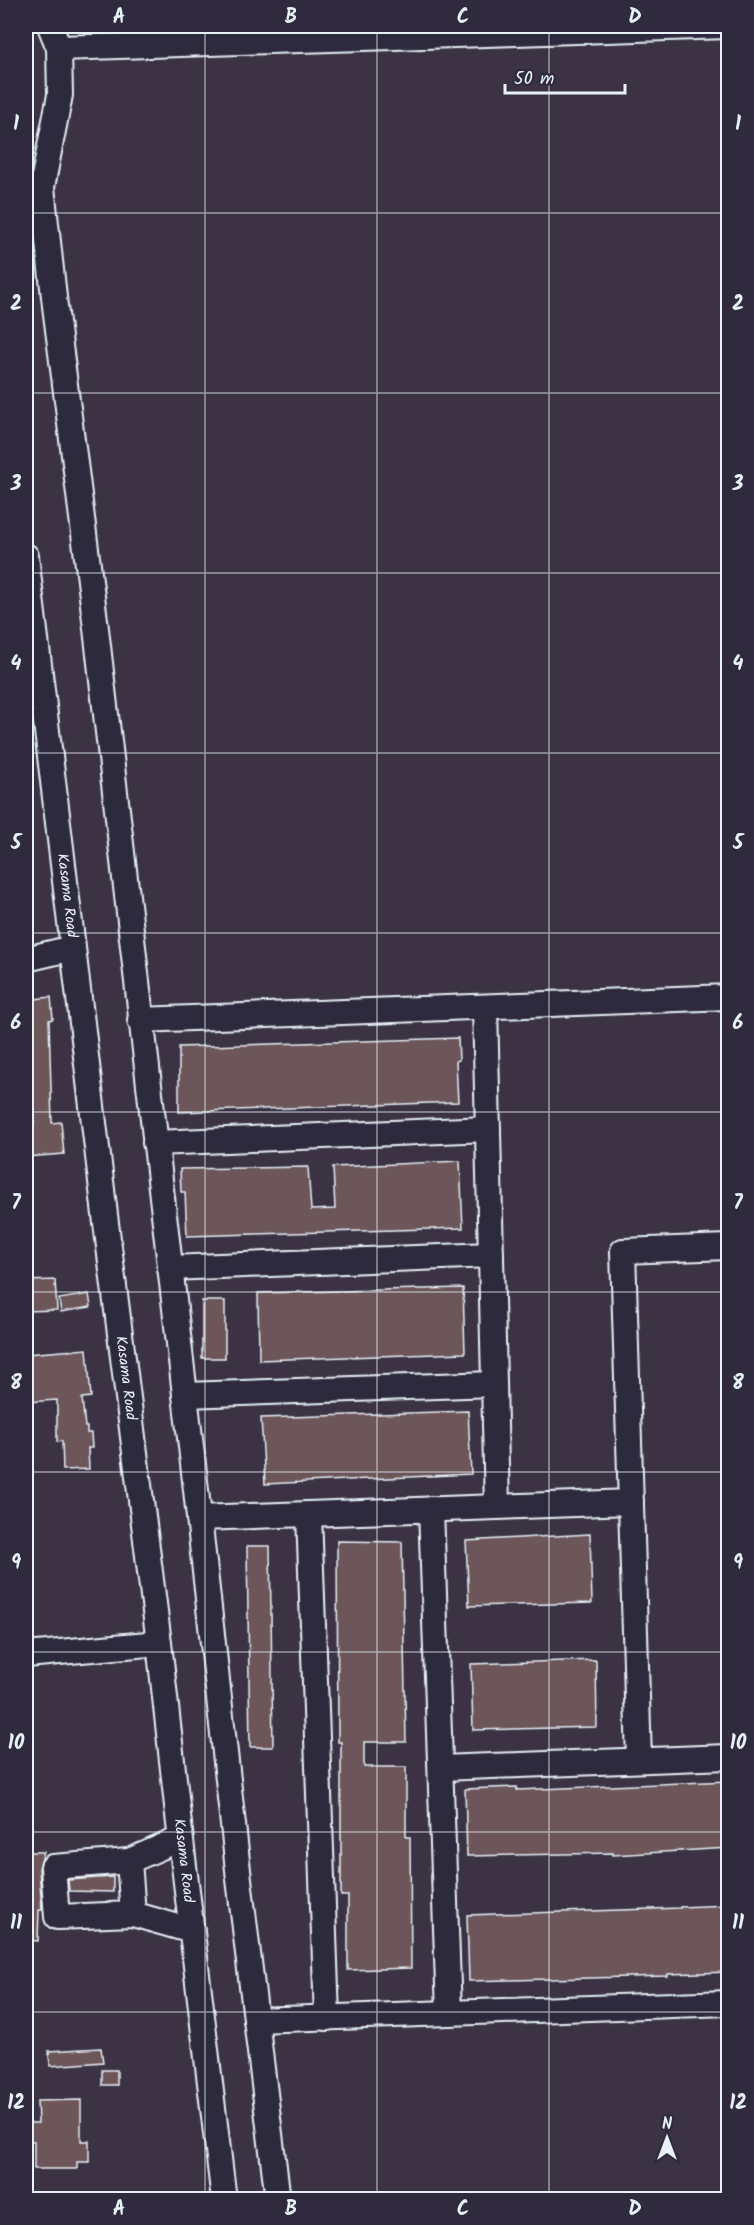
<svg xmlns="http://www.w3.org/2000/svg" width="754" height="2225" font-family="Kalam,sans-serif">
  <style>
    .building { fill: #6c575a; stroke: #e8f1f8; stroke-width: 1.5 }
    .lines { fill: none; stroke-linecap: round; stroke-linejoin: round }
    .minor-casing { stroke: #e8f1f8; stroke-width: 28 }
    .minor { stroke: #2f2a3d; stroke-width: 24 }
    .grid { fill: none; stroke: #e8f1f8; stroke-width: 1.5; stroke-opacity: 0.55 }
    .labels { text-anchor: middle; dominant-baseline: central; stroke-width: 4.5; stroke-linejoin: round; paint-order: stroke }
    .street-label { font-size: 15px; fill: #e8f1f8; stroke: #2f2a3d }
    .neatline { fill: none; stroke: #e8f1f8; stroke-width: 2 }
    .grid-label { font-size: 20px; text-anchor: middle; font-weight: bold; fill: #e8f1f8 }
  </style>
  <rect width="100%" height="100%" fill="#3b3343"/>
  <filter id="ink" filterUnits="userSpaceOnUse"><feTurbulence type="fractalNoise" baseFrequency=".0167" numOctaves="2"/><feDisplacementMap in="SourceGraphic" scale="12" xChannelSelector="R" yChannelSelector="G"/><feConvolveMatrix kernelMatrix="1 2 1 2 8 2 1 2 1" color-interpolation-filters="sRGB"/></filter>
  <g filter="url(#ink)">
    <g class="building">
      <path d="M51,997L53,1019L49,1020L52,1123L61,1122L64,1154L26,1157V1125L34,1124L33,1097H26V1000Z"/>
      <path d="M458,1038L459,1060L456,1061L458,1102L179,1112V1047Z"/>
      <path d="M460,1161L463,1228L187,1236L185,1192H181L180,1169L308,1167L311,1210L335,1209L333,1167Z"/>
      <path d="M55,1280L57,1310L26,1311V1281Z"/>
      <path d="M463,1288L465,1353L259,1360L258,1293Z"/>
      <path d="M89,1294L91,1307L61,1312L59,1299Z"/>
      <rect x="202" y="1301" width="23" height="57"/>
      <path d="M87,1349L91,1397L82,1398L85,1427H87V1433H91L92,1448H88L89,1469L63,1470L62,1441L57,1442V1400L26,1402V1354Z"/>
      <path d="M468,1411L471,1474L265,1484L261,1418Z"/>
      <path d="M590,1534L592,1603L469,1606L466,1541Z"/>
      <path d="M337,1541L402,1542L406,1742H364V1767H406V1837H410L411,1968L348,1970V1896H341V1742H338Z"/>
      <path d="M247,1546H270L273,1747H250Z"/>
      <path d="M596,1660L597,1727L473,1730L471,1664Z"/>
      <path d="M729,1781V1848L613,1855V1853L467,1856L465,1789L517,1787V1790Z"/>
      <path d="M26,1852H44L39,1868L42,1910H39L38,1941L26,1940Z"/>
      <path d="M113,1877V1892L69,1891L68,1880Z"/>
      <path d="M729,1905V1972L668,1974V1976L469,1981L467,1915L680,1908V1907Z"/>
      <path d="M101,2048L103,2062L50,2066L49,2051Z"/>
      <rect x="102" y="2070" width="15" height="15"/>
      <path d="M81,2100V2141H89V2162H77V2169H34V2141H28V2123H38L37,2101Z"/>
    </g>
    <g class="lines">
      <g class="minor-casing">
        <g id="minor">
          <path d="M50,26L59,48L60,95L42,187L55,306L95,620L195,1481L239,1879L278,2200"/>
          <path d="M59,48L728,26"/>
          <path id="s1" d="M26,556L106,1223L159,1643L179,1824L224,2200"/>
          <path d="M26,959L73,948"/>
          <path d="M485,1007L497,1507"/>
          <path d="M140,1020L728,997"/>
          <path d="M155,1143L488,1129"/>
          <path d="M170,1268L491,1255"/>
          <path d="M185,1395L494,1384"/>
          <path d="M431,1509L449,2013"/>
          <path d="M309,1514L327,2018"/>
          <path d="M199,1518L631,1502"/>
          <path d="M26,1655L159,1643"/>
          <path d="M639,1760L623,1251L728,1247"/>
          <path d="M441,1768L728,1757"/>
          <path d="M180,1839L129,1861L53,1867L57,1917L133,1914L192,1931"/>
          <path d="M129,1861L133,1914"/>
          <path d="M256,2020L728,2003"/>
        </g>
      </g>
      <use href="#minor" class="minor"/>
    </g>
  </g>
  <path class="grid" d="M205,26V2200M377,26V2200M549,26V2200M26,213H728M26,393H728M26,573H728M26,753H728M26,933H728M26,1112H728M26,1292H728M26,1472H728M26,1652H728M26,1832H728M26,2012H728"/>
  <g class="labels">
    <g class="street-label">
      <text stroke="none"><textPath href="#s1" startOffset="342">Kasama Road</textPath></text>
      <text stroke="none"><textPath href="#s1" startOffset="828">Kasama Road</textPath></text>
      <text stroke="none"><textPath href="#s1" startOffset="1314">Kasama Road</textPath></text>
    </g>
  </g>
  <rect width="754" height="2225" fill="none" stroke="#2f2a3d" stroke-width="66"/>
  <g transform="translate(667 2138)" stroke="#2f2a3d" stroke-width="4.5" paint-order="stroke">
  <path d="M0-4.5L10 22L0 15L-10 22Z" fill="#e8f1f8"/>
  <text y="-9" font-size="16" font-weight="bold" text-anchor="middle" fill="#e8f1f8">N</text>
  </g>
  <path d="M505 84v9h120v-9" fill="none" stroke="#e8f1f8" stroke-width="3"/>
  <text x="514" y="84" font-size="18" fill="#e8f1f8" stroke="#2f2a3d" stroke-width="4.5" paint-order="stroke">50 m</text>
  <rect x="33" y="33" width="688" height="2159" class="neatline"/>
  <g class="grid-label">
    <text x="119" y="23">A</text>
    <text x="291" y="23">B</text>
    <text x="463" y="23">C</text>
    <text x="635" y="23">D</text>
    <text x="16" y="130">1</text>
    <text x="738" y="130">1</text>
    <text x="16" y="310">2</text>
    <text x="738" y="310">2</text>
    <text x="16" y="490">3</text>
    <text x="738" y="490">3</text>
    <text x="16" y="670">4</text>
    <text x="738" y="670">4</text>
    <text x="16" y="849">5</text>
    <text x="738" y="849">5</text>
    <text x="16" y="1029">6</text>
    <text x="738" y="1029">6</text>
    <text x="16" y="1209">7</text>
    <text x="738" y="1209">7</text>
    <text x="16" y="1389">8</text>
    <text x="738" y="1389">8</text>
    <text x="16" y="1569">9</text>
    <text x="738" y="1569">9</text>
    <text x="16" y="1749">10</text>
    <text x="738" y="1749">10</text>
    <text x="16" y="1929">11</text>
    <text x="738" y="1929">11</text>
    <text x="16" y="2109">12</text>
    <text x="738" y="2109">12</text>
    <text x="119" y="2215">A</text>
    <text x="291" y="2215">B</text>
    <text x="463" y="2215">C</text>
    <text x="635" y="2215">D</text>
  </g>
</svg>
